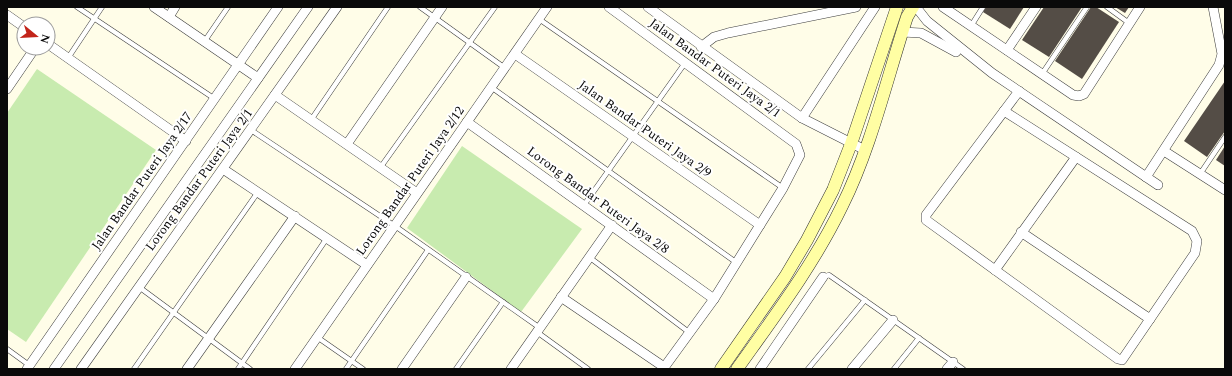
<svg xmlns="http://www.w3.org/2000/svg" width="1232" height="376" font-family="Spectral,serif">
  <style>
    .green { fill: #c8ebaf }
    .building { fill: #544d46 }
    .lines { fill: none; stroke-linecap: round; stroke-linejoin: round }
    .lane-casing { stroke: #3d3d3d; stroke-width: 5.5 }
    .street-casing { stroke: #3d3d3d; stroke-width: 10 }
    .secondary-casing { stroke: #2c2c2c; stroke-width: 13 }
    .lane { stroke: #fff; stroke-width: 4.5 }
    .street { stroke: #fff; stroke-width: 9 }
    .secondary { stroke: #fffea3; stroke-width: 12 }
    .labels { text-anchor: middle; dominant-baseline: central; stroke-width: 4; stroke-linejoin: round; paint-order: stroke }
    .street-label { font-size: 13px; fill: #0a0a0a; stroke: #fff }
  </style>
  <rect width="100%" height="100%" fill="#fffde8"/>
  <g class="green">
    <path d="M37,69L156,150L26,342L7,329V113Z"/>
    <path d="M462,146L582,229L521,312L407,228Z"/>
  </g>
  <g class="building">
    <path d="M986,7H1024L1010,29L983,12Z"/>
    <path d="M1044,7H1082L1049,57L1022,40Z"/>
    <path d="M1091,7H1096L1119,22L1082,79L1055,61Z"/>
    <path d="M1115,7H1129L1125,13Z"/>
    <path d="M1225,81V131L1207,157L1184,141Z"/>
    <path d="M1225,146V166L1216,160Z"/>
  </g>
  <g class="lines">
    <g class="lane-casing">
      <g id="lane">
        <path d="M77,7L215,99"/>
        <path d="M420,7L505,68"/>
        <path d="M1107,7L1129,23"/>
        <path d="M539,19L783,188"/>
        <path d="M971,26L983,7"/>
        <path d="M204,42L228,7"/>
        <path d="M68,58L102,7"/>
        <path d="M1042,74L1087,7"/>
        <path d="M491,87L737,263"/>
        <path d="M311,120L388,7"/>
        <path d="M251,130L395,226L540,328"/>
        <path d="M380,168L495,7"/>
        <path d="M1200,174L1225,137"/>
        <path d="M584,205L685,63"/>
        <path d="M589,257L690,333"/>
        <path d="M823,277L829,275L963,369"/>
        <path d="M139,287L250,369"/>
        <path d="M537,332L588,369"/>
        <path d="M317,337L363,369"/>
        <path d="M7,349L29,365"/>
        <path d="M134,369L258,192"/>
        <path d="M238,369L327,238"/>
        <path d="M346,369L428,250"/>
        <path d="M456,369L503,302"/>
        <path d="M808,369L865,300"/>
        <path d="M894,369L919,338"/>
      </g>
    </g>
    <g class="street-casing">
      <g id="street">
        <path d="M154,7L258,78"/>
        <path d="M609,7L796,144L800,155L783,188L714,299L663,369"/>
        <path d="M648,7L802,118L865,150"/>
        <path d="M916,7L927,21L992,73L1158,185"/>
        <path d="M943,7L1073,95L1079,96L1084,94L1140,7"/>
        <path d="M7,15L24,27"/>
        <path d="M169,17L175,7"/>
        <path d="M902,32L921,33L956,52"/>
        <path d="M48,44L186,141"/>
        <path d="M701,47L714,37L728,33L856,7"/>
        <path d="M1007,50L1036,7"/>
        <path d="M515,54L760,225"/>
        <path d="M7,89L35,48"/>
        <path d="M1019,91L926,215V220L1118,359L1122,360L1150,319"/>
        <path d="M275,95L417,193"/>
        <path d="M1004,111L1192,231L1197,241L1195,253L1150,319L1021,232"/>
        <path d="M802,118L875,7"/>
        <path d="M467,122L714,299"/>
        <path d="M347,144L442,7"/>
        <path d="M1164,151L1225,190"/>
        <path d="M223,169L367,265"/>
        <path d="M1146,177L1219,65L1222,54L1213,7"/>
        <path d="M995,270L1076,157"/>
        <path d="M561,297L664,367"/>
        <path d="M27,369L278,7"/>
        <path d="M54,369L308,7"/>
        <path d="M81,369L337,7"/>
        <path d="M187,369L295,216"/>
        <path d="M295,369L547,7"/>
        <path d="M402,369L466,277"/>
        <path d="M511,369L612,225"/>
        <path d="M760,369L823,277"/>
        <path d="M852,369L893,320"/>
        <path d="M947,369L953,362"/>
      </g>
    </g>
    <g class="secondary-casing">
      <g id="secondary">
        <path d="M721,369L785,277L807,240L833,190L851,144L897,7"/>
        <path d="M737,369C774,317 814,264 842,206C871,148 887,78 907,17L913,7"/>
      </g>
    </g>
    <use href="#lane" class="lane"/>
    <use href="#street" class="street"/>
    <use href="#secondary" class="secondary"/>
  </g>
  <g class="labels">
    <g class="street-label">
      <text transform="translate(715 68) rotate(36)">Jalan Bandar Puteri Jaya 2/1</text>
      <text transform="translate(645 129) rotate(35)">Jalan Bandar Puteri Jaya 2/9</text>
      <text transform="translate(199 180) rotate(-54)">Lorong Bandar Puteri Jaya 2/1</text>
      <text transform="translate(142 181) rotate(-55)">Jalan Bandar Puteri Jaya 2/17</text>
      <text transform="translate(410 181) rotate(-55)">Lorong Bandar Puteri Jaya 2/12</text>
      <text transform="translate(598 200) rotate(36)">Lorong Bandar Puteri Jaya 2/8</text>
    </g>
  </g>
  <rect width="1232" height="376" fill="none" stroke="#0a0a0a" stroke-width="16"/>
  <g transform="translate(36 36) rotate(108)"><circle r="19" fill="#ffffff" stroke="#9d9d9d"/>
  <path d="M0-3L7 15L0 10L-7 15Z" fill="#c2241a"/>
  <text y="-6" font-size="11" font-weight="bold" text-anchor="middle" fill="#0a0a0a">N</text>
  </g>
</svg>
